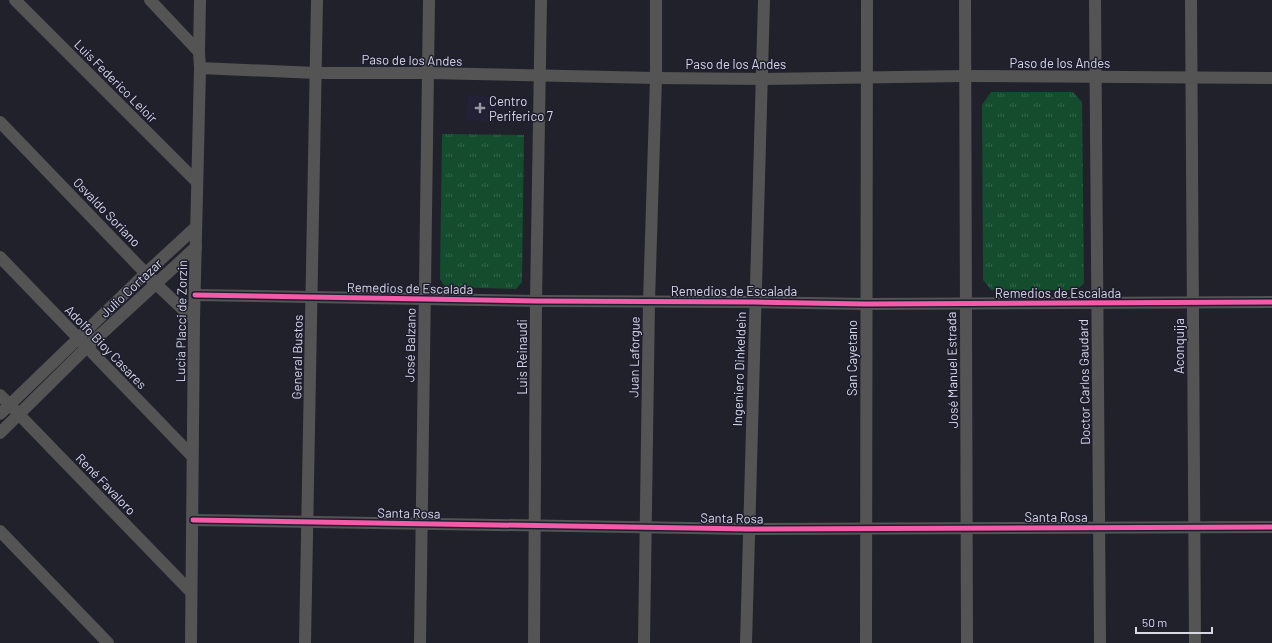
<svg xmlns="http://www.w3.org/2000/svg" width="1272" height="643" font-family="Barlow,sans-serif">
  <style>
    .built { fill: #222137 }
    .park { fill: url(#park-tufts) }
    .lines { fill: none; stroke-linecap: round; stroke-linejoin: round }
    .street { stroke: #545454; stroke-width: 12 }
    .cycleway-casing { stroke: #1d1d2f; stroke-width: 8 }
    .cycleway { stroke: #f35aa7; stroke-width: 5 }
    .poi-dot { fill: #9798a3; stroke: #1d1d2f; stroke-width: 1.5 }
    .labels { text-anchor: middle; dominant-baseline: central; stroke-width: 3; stroke-linejoin: round; paint-order: stroke }
    .street-label { font-size: 13px; fill: #d7d8e4; stroke: #1d1d2f }
    .poi-label { font-size: 13px; fill: #d7d8e4; stroke: #1d1d2f; text-anchor: start }
  </style>
  <defs>
    <pattern id="park-tufts" width="24" height="20" patternUnits="userSpaceOnUse"><rect width="24" height="20" fill="#144c2e"/><path d="M3 7l-1-3M5 7V3M7 7l1-3M15 17l-1-3M17 17v-4M19 17l1-3" fill="none" stroke="#35654c"/></pattern>
  </defs>
  <rect width="100%" height="100%" fill="#21212b"/>
  <path class="built" d="M468,95L495,97L493,122L466,120Z"/>
  <g class="park">
    <path d="M991,92H1073L1082,102L1084,283L1077,290H991L983,280L982,105Z"/>
    <path d="M442,134L524,135L522,282L516,289L445,287L440,279Z"/>
  </g>
  <g class="lines">
    <g class="street">
      <path d="M15,0L197,182"/>
      <path d="M150,0L199,52"/>
      <path d="M965,0L967,643"/>
      <path d="M1095,0L1100,643"/>
      <path d="M1191,0L1195,643"/>
      <path d="M200,68L316,73H428L656,78L763,79L965,76L1272,78"/>
      <path d="M0,122L156,284L194,320"/>
      <path d="M0,257L192,456"/>
      <path d="M195,295L536,301L755,302L866,304L1272,302"/>
      <path d="M0,395L191,592"/>
      <path d="M0,414L146,273L196,227"/>
      <path d="M0,433L87,347L196,247"/>
      <path d="M193,520L749,529L1272,527"/>
      <path d="M0,531L108,643"/>
      <path d="M191,643L194,320L200,68L199,52L200,0"/>
      <path d="M305,643L317,0"/>
      <path d="M420,643L429,0"/>
      <path d="M534,643L536,301L541,0"/>
      <path d="M644,643L649,302L656,78V0"/>
      <path d="M746,643L764,0"/>
      <path d="M866,643L867,0"/>
    </g>
    <g class="cycleway-casing">
      <g id="cycleway">
        <path d="M195,295L536,301L755,302L866,304L1272,302"/>
        <path d="M193,520L749,529L1272,527"/>
      </g>
    </g>
    <use href="#cycleway" class="cycleway"/>
  </g>
  <path class="poi-dot" d="M478 102h4v4h4v4h-4v4h-4v-4h-4v-4h4z"/>
  <g class="labels">
    <g class="street-label">
      <text transform="translate(412 60) rotate(1)">Paso de los Andes</text>
      <text x="1060" y="63">Paso de los Andes</text>
      <text x="736" y="64">Paso de los Andes</text>
      <text transform="translate(116 81) rotate(45)">Luis Federico Leloir</text>
      <text transform="translate(107 212) rotate(46)">Osvaldo Soriano</text>
      <text transform="translate(131 288) rotate(-43)">Julio Cortazar</text>
      <text transform="translate(410 288) rotate(1)">Remedios de Escalada</text>
      <text x="734" y="291">Remedios de Escalada</text>
      <text x="1058" y="293">Remedios de Escalada</text>
      <text transform="translate(181 321) rotate(-89)">Lucia Placci de Zorzin</text>
      <text transform="translate(410 345) rotate(-89)">José Balzano</text>
      <text transform="translate(1179 346) rotate(-90)">Aconquija</text>
      <text transform="translate(106 347) rotate(46)">Adolfo Bioy Casares</text>
      <text transform="translate(297 357) rotate(-89)">General Bustos</text>
      <text transform="translate(522 357) rotate(-90)">Luis Reinaudi</text>
      <text transform="translate(634 357) rotate(-89)">Juan Laforgue</text>
      <text transform="translate(852 358) rotate(-90)">San Cayetano</text>
      <text transform="translate(739 369) rotate(-88)">Ingeniero Dinkeldein</text>
      <text transform="translate(952 370) rotate(-91)">José Manuel Estrada</text>
      <text transform="translate(1084 382) rotate(-91)">Doctor Carlos Gaudard</text>
      <text transform="translate(106 484) rotate(46)">René Favaloro</text>
      <text transform="translate(409 513) rotate(1)">Santa Rosa</text>
      <text x="1056" y="517">Santa Rosa</text>
      <text transform="translate(732 518) rotate(1)">Santa Rosa</text>
    </g>
    <g class="poi-label">
      <text x="489" y="101">Centro<tspan x="489" dy="15">Periferico 7</tspan></text>
    </g>
  </g>
  <path d="M1136 627v6h76v-6" fill="none" stroke="#d7d8e4" stroke-width="2"/>
  <text x="1142" y="627" font-size="12" fill="#d7d8e4" stroke="#1d1d2f" stroke-width="3" paint-order="stroke">50 m</text>
</svg>
